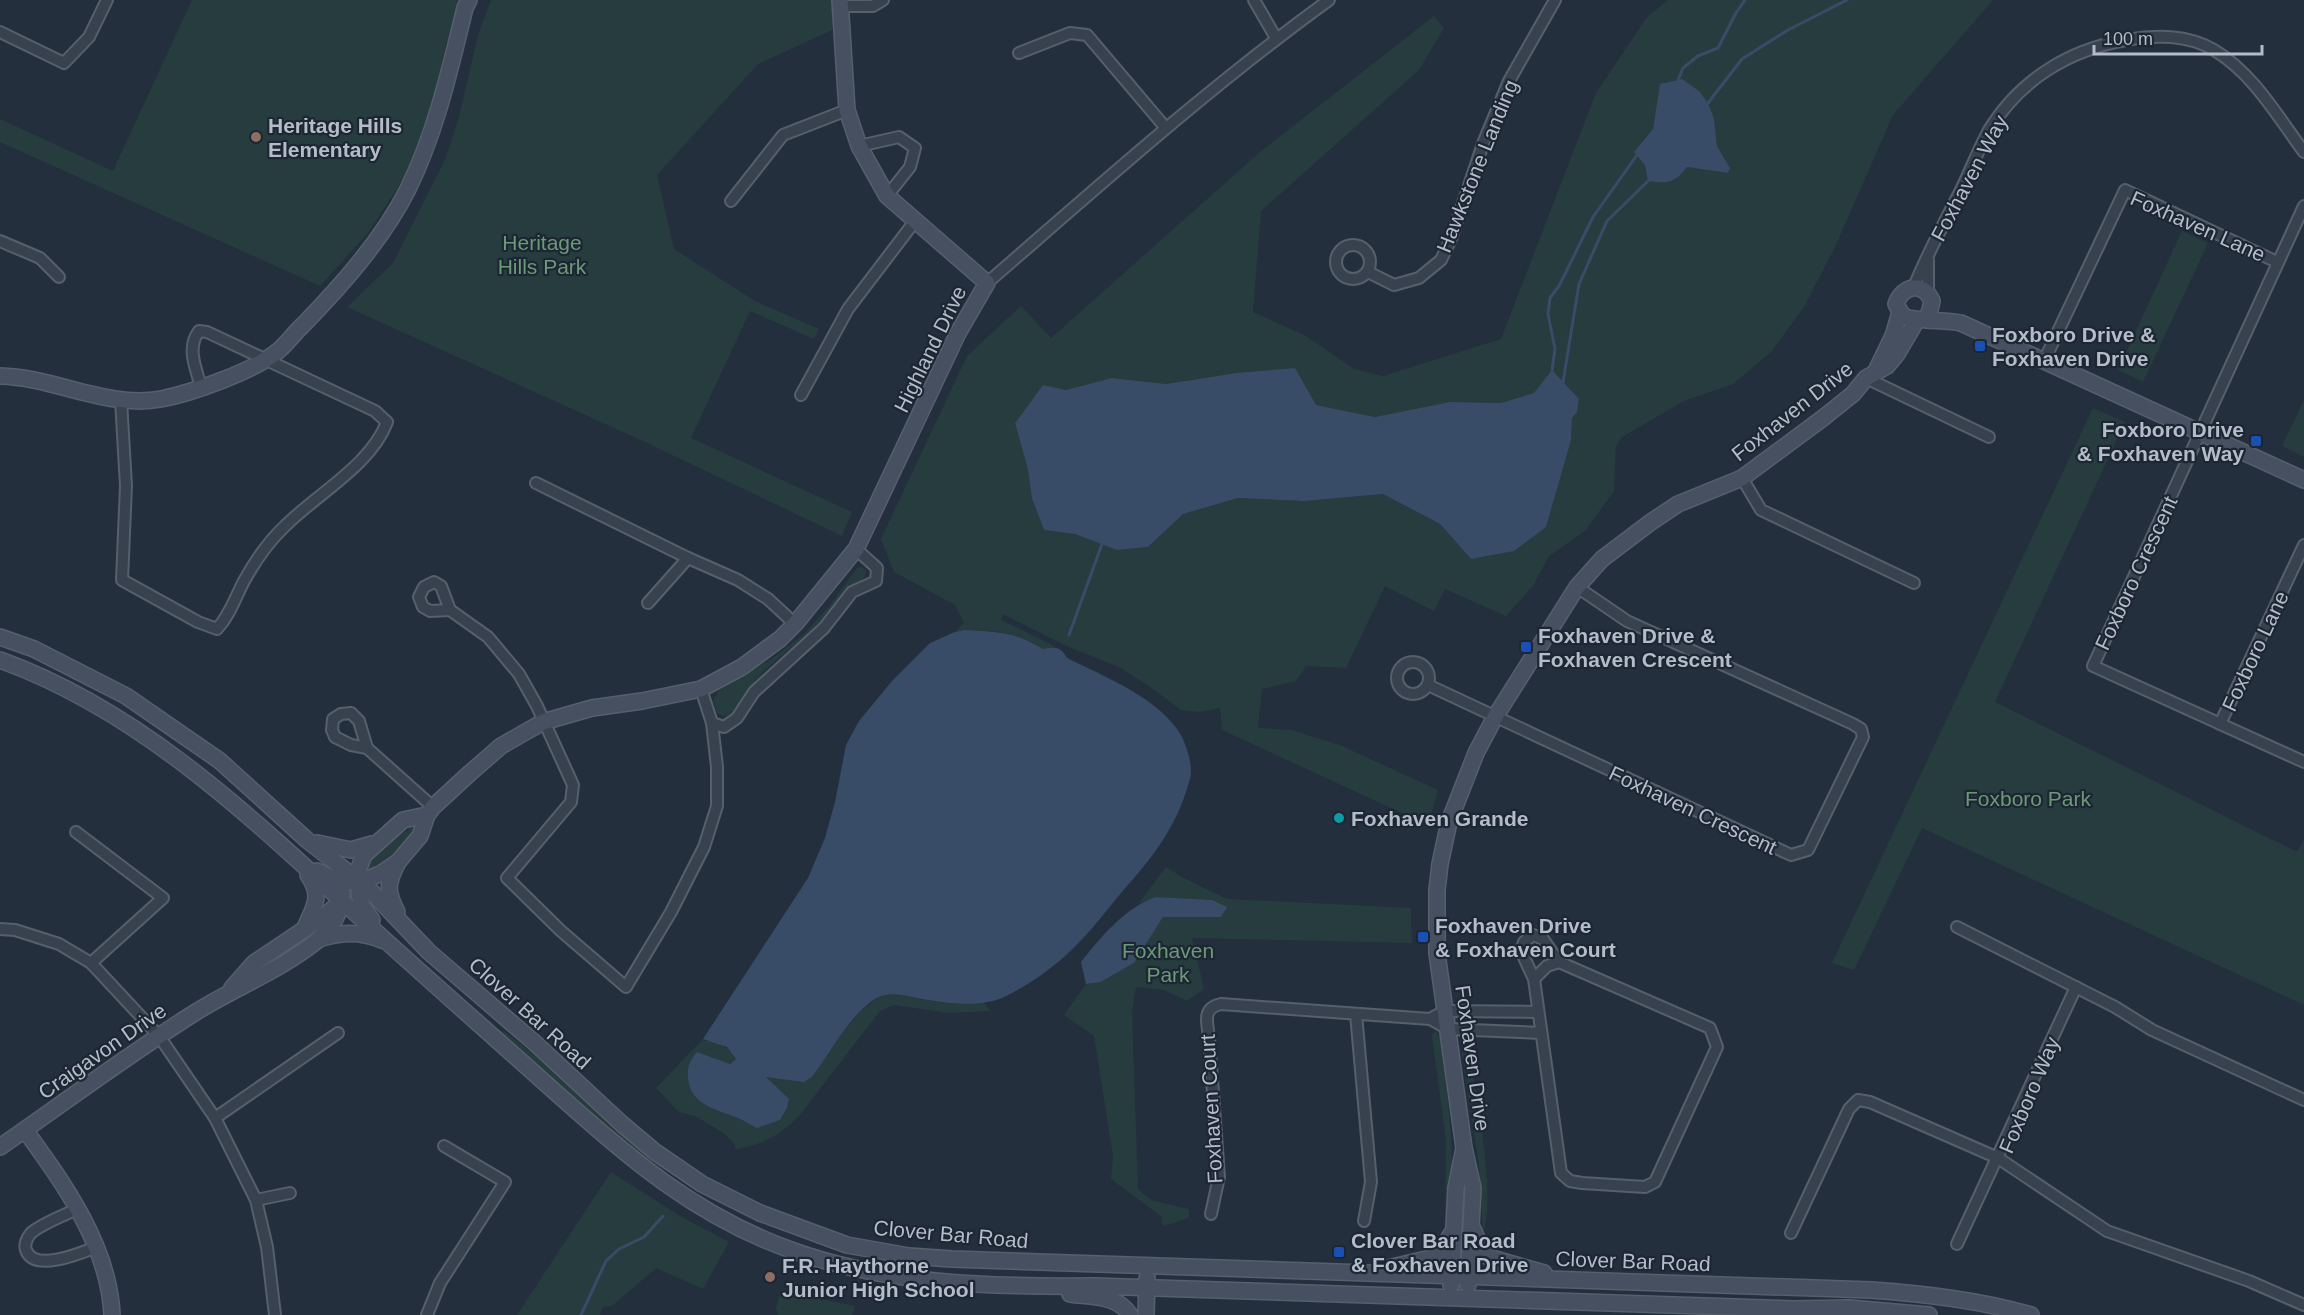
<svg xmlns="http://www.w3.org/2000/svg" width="2304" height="1315" font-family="Arial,sans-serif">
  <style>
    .green { fill: #263c3f; fill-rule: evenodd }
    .water { fill: #394c67 }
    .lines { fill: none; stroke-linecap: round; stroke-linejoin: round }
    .stream { stroke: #394c67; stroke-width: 3 }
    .street-casing { stroke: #565f6c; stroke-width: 14 }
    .secondary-casing { stroke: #565f6c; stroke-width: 18 }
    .street { stroke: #38414e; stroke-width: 10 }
    .secondary { stroke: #465061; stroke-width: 15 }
    .education-dot { fill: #8d6e63; stroke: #1d2633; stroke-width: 2 }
    .transit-dot { fill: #1a4fb4; stroke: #1d2633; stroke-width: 2 }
    .culture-dot { fill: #0f9aa8; stroke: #1d2633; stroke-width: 2 }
    .labels { text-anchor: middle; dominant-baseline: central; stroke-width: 4.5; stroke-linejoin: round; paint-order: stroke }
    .poi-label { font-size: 21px; font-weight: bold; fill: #b4bcc9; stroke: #1d2633; text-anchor: start }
    .street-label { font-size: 21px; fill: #b4bcc9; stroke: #1d2633 }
    .park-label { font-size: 21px; fill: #6b9a76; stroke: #1d2633 }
  </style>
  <rect width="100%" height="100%" fill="#242f3e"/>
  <g class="green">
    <path d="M192,0H460L446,45L432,107L404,178L367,234L320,286L0,142V119L113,171Z"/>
    <path d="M491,0H833L832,30L758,64L657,175L674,249L755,301L819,329L814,339L750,311L691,438L852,512L842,536L645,442L347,307L393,263L445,160L459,117L478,35Z"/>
    <path d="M1668,0H1993L1893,115L1835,247L1804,307L1771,352L1733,384L1684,401L1622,437L1616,446L1614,491L1585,531L1549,556L1533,586L1506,616L1445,589L1434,611L1385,586L1346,668L1306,666L1296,681L1262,689L1258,728L1292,730L1342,746L1438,790L1428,825L1222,730L1220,708L1200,712L1181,710L1149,686L1119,667L1069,647L1003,614L1001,620L1056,647L1043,649C1017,632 986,627 955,632L964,623L955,605L894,572L881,539L967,356L1021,306L1051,338L1260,152L1434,16L1444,28L1419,70L1261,211L1253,312L1306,336L1354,369L1383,376L1501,339L1596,93L1647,17ZM1682,79L1714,119L1717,146L1730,168L1728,173L1687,167L1649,181L1643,140L1653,129L1660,85ZM1294,368L1316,405L1375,417L1450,402L1501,403L1534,393L1572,418L1571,440L1471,559L1440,524L1383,494L1305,501L1238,498L1183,514L1148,547L1118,550L1075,534L1044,530L1032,500L1028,470L1015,423L1043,385L1066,390L1113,378L1166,384L1236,373Z"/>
    <path d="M2182,231L2208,243L2143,382L2118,370Z"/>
    <path d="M2304,400V457L2282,446Z"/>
    <path d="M2093,408L2125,422L1995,702L2297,852L2304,839V1005L1922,828L1854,970L1832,963Z"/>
    <path d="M861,567L866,570L865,577C843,593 829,614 809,632C791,649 770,663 754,682C746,693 738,714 724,716L717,713L713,701L720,689L773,658L805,633L830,605L857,568Z"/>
    <path d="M415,825L418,826L389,863L369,871L368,864L382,847Z"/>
    <path d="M1166,867L1182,877L1227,899L1411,908L1412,943L1192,938L1204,989L1187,1001L1164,990L1136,987L1132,1012L1138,1189L1151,1200L1189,1209V1218L1164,1226L1162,1224V1217L1111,1179L1113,1156L1094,1036L1064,1015L1086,984L1102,982L1134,963L1163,917H1221L1226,907L1155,897L1138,904Z"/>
    <path d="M886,994C900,994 911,997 925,1000C945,1004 964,1005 983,1001L990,1011L949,1013L894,1005L880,1011L799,1116C781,1135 762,1145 736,1149L733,1142L722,1132L695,1116L679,1112L656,1088L703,1039L705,1041C720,1039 728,1048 736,1059L730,1064L723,1063L711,1056L695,1095C709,1112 731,1112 748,1124L780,1120L787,1108L788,1099L765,1076L804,1082L812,1077C833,1048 852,1010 886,994Z"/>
    <path d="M1436,1030L1440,1039C1449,1103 1459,1171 1445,1234L1446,1141L1432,1035Z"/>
    <path d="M504,1031L547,1064L685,1178L684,1181L650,1162L610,1130L502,1033Z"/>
    <path d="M1464,1044H1467L1468,1047C1475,1091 1497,1194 1483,1233L1479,1166L1462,1054Z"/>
    <path d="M611,1172L680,1216L729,1242L703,1289L656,1268L613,1305L602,1308L600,1315H517Z"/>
    <path d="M787,1292L855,1306L852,1315H778L776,1309L778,1298Z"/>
  </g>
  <g class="water">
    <path d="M1682,79L1699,91L1708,103L1714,119L1717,146L1730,168L1728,173L1687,167C1675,183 1668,184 1648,181L1645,165L1634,152L1653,129L1660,84Z"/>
    <path d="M1295,368L1316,405L1375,417L1450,402L1501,403L1534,393L1552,370L1579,399L1577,412L1572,418L1571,440L1546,527L1514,551L1471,559L1440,524L1383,494L1305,501L1238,498L1183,514L1148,547L1117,550L1075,534L1044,530L1032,499L1028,470L1015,423L1043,385L1066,390L1112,378L1166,384L1236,373Z"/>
    <path d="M965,630C998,632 1013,631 1043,649C1055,647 1060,646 1067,658C1103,676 1162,699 1182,737C1187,748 1191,760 1191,772C1191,778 1188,784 1187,789C1172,836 1147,863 1116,899C1100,919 1083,940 1064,957C1047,972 1025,987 1004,997C983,1007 950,1004 928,1000C909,998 892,989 875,999C848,1017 831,1052 812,1077L804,1082L766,1077L789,1099L787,1108L780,1120L757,1128C751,1125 746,1122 740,1119C720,1110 690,1106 688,1078C687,1067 690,1060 697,1052L730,1064L736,1059L727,1047L703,1039L808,878L825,838L835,802L846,745L859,721L892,681L930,643L955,632Z"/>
    <path d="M1155,897L1212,900L1227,907L1221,917H1163L1134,963L1101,982L1086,984L1081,962C1101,937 1124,909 1155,897Z"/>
  </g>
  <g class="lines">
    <g class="stream">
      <path d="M1678,80L1683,68L1698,56L1718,48L1736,13L1745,0"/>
      <path d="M1708,103L1742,59L1788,30L1847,0"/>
      <path d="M1552,370L1555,349L1548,314L1550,298L1559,286L1593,217L1637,155"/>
      <path d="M1563,382L1579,284L1607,221L1648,181"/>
      <path d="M1069,635L1102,544"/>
      <path d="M581,1315L606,1261L619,1249L644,1237L663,1216"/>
    </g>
    <g class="street-casing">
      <g id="street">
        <path d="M1254,0L1276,38"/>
        <path d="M840,6H873L883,0"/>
        <path d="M0,32L64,63L89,37L107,0"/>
        <path d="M1019,53L1070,33L1087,35L1165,127"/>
        <path d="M859,146L899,137L915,148L910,167L887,196"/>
        <path d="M731,201L783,135L847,110"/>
        <path d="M2304,206L2093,666L2304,762"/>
        <path d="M0,241L40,258L59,277"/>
        <circle cx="1353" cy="262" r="17"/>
        <path d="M1928,260V293"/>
        <path d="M1368,272L1394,285L1419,278L1441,260L1451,239L1484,141L1509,81L1555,0"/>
        <path d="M987,283C1099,186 1209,87 1329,0"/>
        <path d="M1914,287C1927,254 1944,223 1960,192C1970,172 1978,150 1989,130C2020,80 2068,50 2126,40C2156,35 2187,34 2214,50C2253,73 2278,117 2304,152"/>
        <path d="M2044,361L2125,190L2277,262"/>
        <path d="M1866,378L1989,437"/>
        <path d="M801,395L848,309L915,221"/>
        <path d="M121,400L126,486L122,580L198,622L217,629C230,615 235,598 244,581C255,561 268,542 285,526C317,494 371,465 387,422L375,411L207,332L199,331C186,348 196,368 201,387"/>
        <path d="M1742,478L1761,510L1914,583"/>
        <path d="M536,483L688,558L738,580L768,599L795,624"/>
        <path d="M434,582L441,586L450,610L430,611L423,607L419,597L424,587Z"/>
        <path d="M648,603L688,558"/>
        <path d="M450,610L488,637L519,674L537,706L573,785L571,802L507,878L561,931L626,987L671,912L704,847L717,806V767L712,723L701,689"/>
        <circle cx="1413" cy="678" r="16"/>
        <path d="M1428,685L1791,855L1808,850L1863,737L1861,729L1853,724L1627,621L1577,587"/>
        <path d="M351,713L359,721L367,748L351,745L335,737L332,730L333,719L341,714Z"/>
        <path d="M712,723L724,727L737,718L754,692L824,628L852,592L876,581L877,568L856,549"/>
        <path d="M2220,724L2304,545"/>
        <path d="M367,748L433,807"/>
        <path d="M76,832L163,898L91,963"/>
        <path d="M1957,927L2115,1007L2152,1030L2304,1100"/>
        <path d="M0,929L15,930L59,944L91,963L159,1036L215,1118L256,1200L267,1247L275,1315"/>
        <path d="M1534,979L1561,1173L1570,1181L1582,1183L1645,1187L1655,1182L1717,1047L1710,1028L1559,962L1543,939L1533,935L1524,942L1521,951L1534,979L1547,966L1559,962"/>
        <path d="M1356,1014L1371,1182L1364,1221"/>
        <path d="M1430,1019L1445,1011L1538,1012"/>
        <path d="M215,1118L338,1033"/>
        <path d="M256,1200L290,1193"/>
        <path d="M77,1209C63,1216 43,1223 31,1233C27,1238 24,1244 26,1250C34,1273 81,1253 96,1247"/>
        <path d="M1211,1214L1219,1177L1209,1037C1207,1022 1202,1008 1221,1004L1430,1019L1448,1029L1541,1033"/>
        <path d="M1791,1233L1849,1109L1858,1100L1870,1102L1998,1158L2107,1231L2249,1281L2304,1305"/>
        <path d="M1957,1244L2076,987"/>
        <path d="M427,1315L440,1283L505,1182L444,1146"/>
      </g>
    </g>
    <g class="secondary-casing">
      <g id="secondary">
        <path d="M1925,318L1929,314L1932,301C1923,281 1903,285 1896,304C1899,309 1900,313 1904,316C1911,321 1948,320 1961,323L2304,480"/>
        <path d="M1876,371L1893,336L1900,312"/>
        <path d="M0,376C54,377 107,409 161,399C192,393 254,371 278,351C287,344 294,333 303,325C341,286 383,239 408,189C436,132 450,69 465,8L469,0"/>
        <path d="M0,637L34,649L126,696L220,761L307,840L368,888L429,952L535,1043L622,1124L654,1151L702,1184L760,1213L847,1245L909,1256L952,1259L1871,1290C1925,1294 1979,1300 2031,1315"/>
        <path d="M0,660C133,708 238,805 340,899C407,961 476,1021 544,1082C623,1152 690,1214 791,1250C888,1285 992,1287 1094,1286L1794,1309L1849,1308L1929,1315"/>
        <path d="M317,843L351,850L372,844"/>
        <path d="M317,871L342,883L370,878L382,873L398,862L420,836L427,815L433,807L470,773L501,746L543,722L592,708L642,701L701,689L742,667L780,639L795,624L856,549L958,333L987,283L887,196L859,146L847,110L840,0"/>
        <path d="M397,912C386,891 387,883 398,862"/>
        <path d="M372,920L363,907L359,894V868L364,855L403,820L427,815"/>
        <path d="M304,930C314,907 323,897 308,875"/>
        <path d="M319,939C342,932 359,931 382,940"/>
        <path d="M232,988L254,963L327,914L340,902"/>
        <path d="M25,1130C64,1184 109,1246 112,1315"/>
        <path d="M0,1147C65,1102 129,1054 196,1012C236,987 281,970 318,940C332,928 341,912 342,893"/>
        <path d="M1473,1229L1481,1248L1488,1257L1544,1273"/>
        <path d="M1388,1268L1435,1257L1440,1253L1452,1233"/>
        <path d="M1451,1285L1456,1188L1464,1148"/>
        <path d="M1468,1285L1473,1188L1464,1148L1437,953V890L1440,864L1449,822L1476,753L1495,717L1577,587L1602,559L1651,522L1678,504L1742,478L1823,418L1853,394L1866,378L1887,366L1897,354L1917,320"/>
        <path d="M1070,1294C1091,1297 1118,1295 1130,1315"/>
        <path d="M1146,1315L1147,1278"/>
      </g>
    </g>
    <use href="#street" class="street"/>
    <use href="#secondary" class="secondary"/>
  </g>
  <g class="education-dot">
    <circle cx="256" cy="137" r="6"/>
    <circle cx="770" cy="1277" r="6"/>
  </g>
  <g class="transit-dot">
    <rect x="1974" y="340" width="12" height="12" rx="3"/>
    <rect x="2250" y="435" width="12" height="12" rx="3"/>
    <rect x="1520" y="641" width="12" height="12" rx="3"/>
    <rect x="1417" y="931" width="12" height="12" rx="3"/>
    <rect x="1333" y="1246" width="12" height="12" rx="3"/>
  </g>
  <circle class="culture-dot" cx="1339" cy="818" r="6"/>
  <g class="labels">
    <g class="poi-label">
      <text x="268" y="125">Heritage Hills<tspan x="268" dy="24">Elementary</tspan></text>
      <text x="1992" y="334">Foxboro Drive &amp;<tspan x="1992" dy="24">Foxhaven Drive</tspan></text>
      <text x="2244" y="429" text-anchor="end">Foxboro Drive<tspan x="2244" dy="24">&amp; Foxhaven Way</tspan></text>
      <text x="1538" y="635">Foxhaven Drive &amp;<tspan x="1538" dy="24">Foxhaven Crescent</tspan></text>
      <text x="1351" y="818">Foxhaven Grande</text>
      <text x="1435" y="925">Foxhaven Drive<tspan x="1435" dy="24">&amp; Foxhaven Court</tspan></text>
      <text x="1351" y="1240">Clover Bar Road<tspan x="1351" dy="24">&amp; Foxhaven Drive</tspan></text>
      <text x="782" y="1265">F.R. Haythorne<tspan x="782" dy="24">Junior High School</tspan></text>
    </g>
    <g class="street-label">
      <text transform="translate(1477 166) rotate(-68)">Hawkstone Landing</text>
      <text transform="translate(1969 178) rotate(-62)">Foxhaven Way</text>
      <text transform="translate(2198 226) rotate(24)">Foxhaven Lane</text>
      <text transform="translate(930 349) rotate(-64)">Highland Drive</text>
      <text transform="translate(1792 411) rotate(-38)">Foxhaven Drive</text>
      <text transform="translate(2136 573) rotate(-65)">Foxboro Crescent</text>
      <text transform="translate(2255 651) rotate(-65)">Foxboro Lane</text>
      <text transform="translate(1693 810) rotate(25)">Foxhaven Crescent</text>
      <text transform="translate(530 1013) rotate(42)">Clover Bar Road</text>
      <text transform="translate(102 1051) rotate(-35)">Craigavon Drive</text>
      <text transform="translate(1473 1058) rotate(82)">Foxhaven Drive</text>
      <text transform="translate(2029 1095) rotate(-67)">Foxboro Way</text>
      <text transform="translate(1211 1109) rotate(-93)">Foxhaven Court</text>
      <text transform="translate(951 1234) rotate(5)">Clover Bar Road</text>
      <text transform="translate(1633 1261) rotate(2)">Clover Bar Road</text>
    </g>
    <g class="park-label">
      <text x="542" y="242">Heritage<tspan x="542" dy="24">Hills Park</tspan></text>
      <text x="2028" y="798">Foxboro Park</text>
      <text x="1168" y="950">Foxhaven<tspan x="1168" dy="24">Park</tspan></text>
    </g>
  </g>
  <path d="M2094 45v9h168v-9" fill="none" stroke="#b4bcc9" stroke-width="3"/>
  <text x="2103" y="45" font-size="18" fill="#b4bcc9" stroke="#1d2633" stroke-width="4.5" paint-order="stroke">100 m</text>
</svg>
